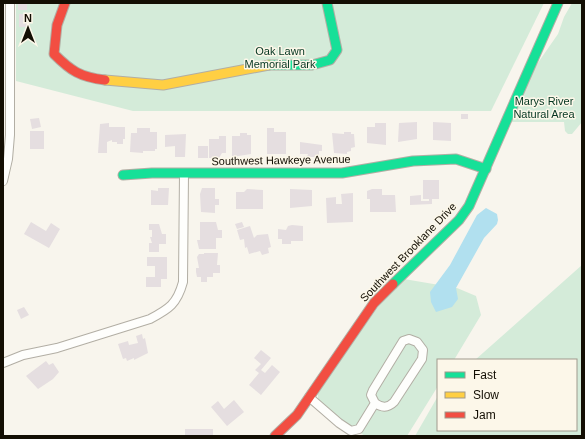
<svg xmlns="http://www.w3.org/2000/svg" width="585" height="439" font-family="Arial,sans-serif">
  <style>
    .green { fill: #d4ebd9 }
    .water { fill: #b1e0ef }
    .building { fill: #e5dee0 }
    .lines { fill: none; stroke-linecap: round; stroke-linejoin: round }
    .street-casing { stroke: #b2aea4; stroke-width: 10 }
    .fast-casing { stroke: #b2aea4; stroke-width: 11 }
    .slow-casing { stroke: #b2aea4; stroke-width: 11 }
    .jam-casing { stroke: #b2aea4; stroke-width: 11 }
    .street { stroke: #fefefc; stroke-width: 8 }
    .fast { stroke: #16e098; stroke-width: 9 }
    .slow { stroke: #ffcf43; stroke-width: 9 }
    .jam { stroke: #f24e42; stroke-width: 9 }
    .labels { text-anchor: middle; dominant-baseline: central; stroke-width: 3; stroke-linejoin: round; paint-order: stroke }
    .park-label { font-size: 11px; fill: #033520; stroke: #fcf7e9 }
    .street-label { font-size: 11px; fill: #130e03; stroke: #fcf7e9 }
  </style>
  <rect width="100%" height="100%" fill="#f8f5ed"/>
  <g class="green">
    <path d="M16,3H544L491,111H133L16,81Z"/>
    <path d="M572,3H582V122L572,134H568L565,131L564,122H506L535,67L558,34L564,17Z"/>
    <path d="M582,265V436H415L438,396V430H576V360H475Z"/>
    <path d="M404,279L457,288L476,296L481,315L454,360H438V386L407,436H365L347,424L318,400V391L378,307Z"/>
  </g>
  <path class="water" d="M486,208L497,214L498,220L497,224L484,238L456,288L458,299L452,307L436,312L431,302L430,292L450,265L477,215Z"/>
  <g class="building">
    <rect x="18" y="3" width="9" height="7"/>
    <rect x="19" y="14" width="11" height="13"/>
    <rect x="461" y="114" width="7" height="5"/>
    <path d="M39,118L41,127L32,129L30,119Z"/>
    <path d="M417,122V139L398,142L399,123Z"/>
    <path d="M433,122L451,123V141L433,140Z"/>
    <path d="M109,123V127H125V139H123V144H117V142H112V140L107,142V153H98L100,124Z"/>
    <path d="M375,123H386V145L367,143V127H375Z"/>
    <path d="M137,128H150V132H157V149H155V151H143V153L130,152L131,133H137Z"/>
    <path d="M267,128H274V132H286V154H267Z"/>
    <rect x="30" y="131" width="14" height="18"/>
    <path d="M344,132H351V134H354L355,147L351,148V151L347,152V154L334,153L332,133L344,134Z"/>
    <path d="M240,133H247V135H251V154L232,157V136H240Z"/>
    <path d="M186,134L185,157H175V146L165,147V135Z"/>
    <path d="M219,136H226V153H222L219,158H209V139H219Z"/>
    <path d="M300,142L322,145V151H319V157H307L308,154H300Z"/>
    <rect x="198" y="146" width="10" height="12"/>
    <path d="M423,180H439V199H432V204L410,205V196L421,195V201H429V199H423Z"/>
    <path d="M158,188H169L168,205H151V190L158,191Z"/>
    <path d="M202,188H215V199H219V205H215V213L201,212L200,194Z"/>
    <path d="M247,189L263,190V209H236V192H244Z"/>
    <path d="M290,189L312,190V206L290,208Z"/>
    <path d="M372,189H382V195H395L396,212H370V199H367V191Z"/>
    <path d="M353,193V222L327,223L326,198L336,197V204H342L341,194Z"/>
    <path d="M31,222L46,231L51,223L60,229L49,248L24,234Z"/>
    <path d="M200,222H216L218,230H222V238H216V249H199L197,240H200Z"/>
    <path d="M242,222L244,227L237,229L235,224Z"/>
    <path d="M149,224H159L162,234H166V244H159V252H149V243H152L150,237H152V230H149Z"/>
    <path d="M292,225L303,226V241H291V244H282V239H278V229L286,230L288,226Z"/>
    <path d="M250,226L254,238L257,235L268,234L271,247L268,248L269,253L262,255L260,251L249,254L247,247L245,248L244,239L240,240L237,230Z"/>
    <path d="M204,253H218L217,265H220V273H213V277H207V282H201V277H197L196,272V268H199L197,257L199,254H204Z"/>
    <path d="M147,257H167V279H161V287H146V277H155V266H147Z"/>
    <path d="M24,307L29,315L21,319L17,310Z"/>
    <path d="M142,334L143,339L145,338L148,353L134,360V358L127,361L126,358L123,359L118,344L128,341L129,345L138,343L136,336Z"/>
    <path d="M261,350L271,358L261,370L265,373L272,365L280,372L261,395L249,385L259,373L255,370L261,364L254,358Z"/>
    <path d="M46,361L49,365L53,363L59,372L53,379L38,389L26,376Z"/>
    <path d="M234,400L244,412L227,426L211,407L218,401L224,409Z"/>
    <rect x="185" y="429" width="28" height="7"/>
  </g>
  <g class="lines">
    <g class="street-casing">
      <g id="street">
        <path d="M3,181L8,159L10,135V3"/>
        <path d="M3,363L23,355L57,348L150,319C169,309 177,304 183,282L184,173"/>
        <path d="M309,397L339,423L351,431L359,429L375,403L371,395L373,390L403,341L409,339L417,342L423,350L422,359L394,402C388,408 382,408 375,403"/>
      </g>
    </g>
    <g class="fast-casing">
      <g id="fast">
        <path d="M269,65H312L330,60L337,50L327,3"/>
        <path d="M123,175L152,173H342L413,161L456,159L486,169"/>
        <path d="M393,284L459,220L469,206L558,3"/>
      </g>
    </g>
    <g class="slow-casing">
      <path id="slow" d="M105,80L163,85L269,65"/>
    </g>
    <g class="jam-casing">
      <g id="jam">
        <path d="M65,3L57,25L54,54C71,71 80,77 105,80"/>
        <path d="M275,436L297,415L374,303L393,284"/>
      </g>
    </g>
    <use href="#street" class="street"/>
    <use href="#fast" class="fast"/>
    <use href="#slow" class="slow"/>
    <use href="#jam" class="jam"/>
  </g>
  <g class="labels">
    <g class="park-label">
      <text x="280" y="51">Oak Lawn<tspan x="280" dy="13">Memorial Park</tspan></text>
      <text x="544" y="101">Marys River<tspan x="544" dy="13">Natural Area</tspan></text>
    </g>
    <g class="street-label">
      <text transform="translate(281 160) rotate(-1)">Southwest Hawkeye Avenue</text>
      <text transform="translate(408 252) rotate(-46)">Southwest Brooklane Drive</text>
    </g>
  </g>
  <rect width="585" height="439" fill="none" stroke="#130e03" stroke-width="8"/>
  <rect x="437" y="359" width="140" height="72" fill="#fcf7e9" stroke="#9f9a8d"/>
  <rect x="445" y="372" width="20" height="6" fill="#16e098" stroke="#9f9a8d"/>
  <text x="473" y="379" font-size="12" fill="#130e03">Fast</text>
  <rect x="445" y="392" width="20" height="6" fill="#ffcf43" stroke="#9f9a8d"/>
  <text x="473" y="399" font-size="12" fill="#130e03">Slow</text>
  <rect x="445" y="412" width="20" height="6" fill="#f24e42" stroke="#9f9a8d"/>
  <text x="473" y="419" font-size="12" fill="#130e03">Jam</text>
  <g transform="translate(28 28)" stroke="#fcf7e9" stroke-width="3" paint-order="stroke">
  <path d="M0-3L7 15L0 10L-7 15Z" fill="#130e03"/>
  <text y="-6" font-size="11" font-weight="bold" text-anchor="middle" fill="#130e03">N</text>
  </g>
</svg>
